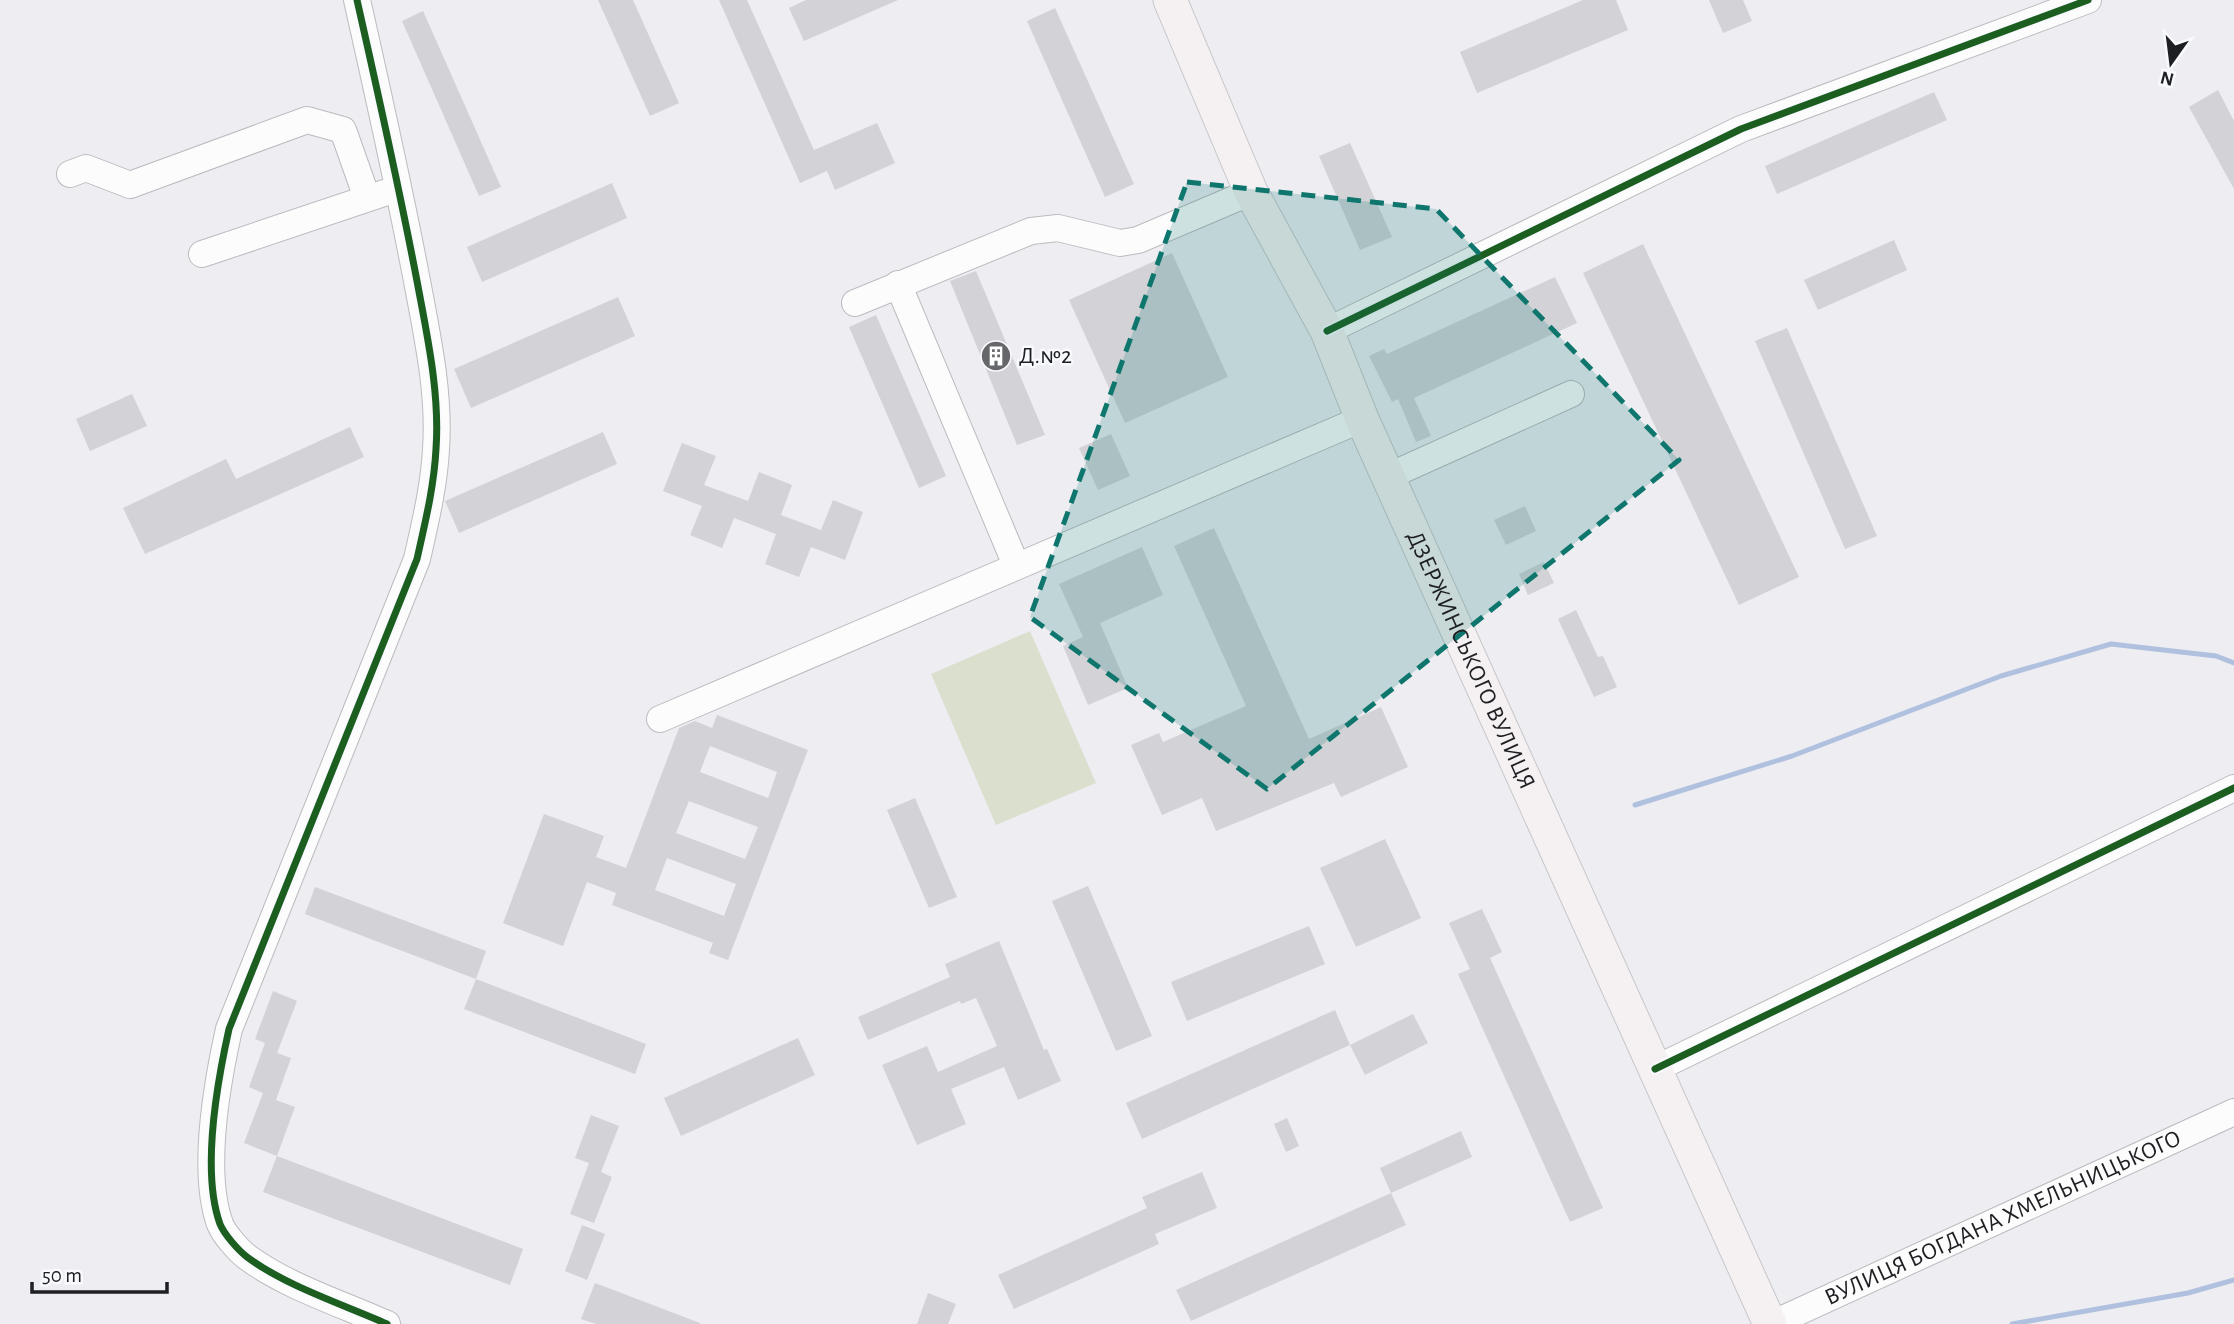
<svg xmlns="http://www.w3.org/2000/svg" width="2234" height="1324" font-family="'Alegreya Sans',sans-serif">
  <style>
    .green { fill: #dbe0ce }
    .lines { fill: none; stroke-linecap: round; stroke-linejoin: round }
    .stream { stroke: #b0c0df; stroke-width: 5 }
    .building { fill: #d3d3d7; fill-rule: evenodd }
    .minor-casing { stroke: #bbbcbf; stroke-width: 28 }
    .major-casing { stroke: #c7c7ca; stroke-width: 35 }
    .minor { stroke: #fcfcfd; stroke-width: 26 }
    .major { stroke: #f5f0f2; stroke-width: 33 }
    .cycleway-casing { stroke: #f9fafd; stroke-width: 11 }
    .cycleway { stroke: #1b5e20; stroke-width: 7 }
    .marked { fill: #0f766e; fill-opacity: 0.2; stroke: #0f766e; stroke-width: 5; stroke-dasharray: 14 9; stroke-linejoin: round }
    .labels { text-anchor: middle; dominant-baseline: central; stroke-width: 5; stroke-linejoin: round; paint-order: stroke }
    .poi-label { font-size: 24px; fill: #1e1f22; stroke: #f9fafd; text-anchor: start }
    .street-label { font-size: 24px; fill: #1e1f22; stroke: #f9fafd }
  </style>
  <rect width="100%" height="100%" fill="#ededf2"/>
  <path class="green" d="M1030,631L1096,783L996,825L931,674Z"/>
  <g class="lines">
    <g class="stream">
      <path d="M1635,805L1792,756L2001,676L2111,644L2216,656L2234,663"/>
      <path d="M2012,1324L2188,1293L2234,1280"/>
    </g>
  </g>
  <g class="building">
    <path d="M598,0H633L679,103L650,116Z"/>
    <path d="M719,0H747L814,150L877,123L895,163L835,190L827,171L800,183Z"/>
    <path d="M806,0H898L804,41L789,8Z"/>
    <path d="M1583,0H1616L1628,30L1477,93L1460,52Z"/>
    <path d="M1709,0H1743L1752,21L1723,33Z"/>
    <path d="M1055,8L1134,184L1105,197L1027,21Z"/>
    <path d="M423,11L501,187L479,196L402,21Z"/>
    <path d="M2218,90L2234,121V189L2189,107Z"/>
    <path d="M1934,92L1947,120L1777,194L1765,166Z"/>
    <path d="M1350,143L1392,237L1360,250L1319,156Z"/>
    <path d="M612,183L627,218L482,282L467,247Z"/>
    <path d="M1894,240L1907,270L1818,310L1804,280Z"/>
    <path d="M1643,244L1799,577L1739,605L1583,273Z"/>
    <path d="M1172,253L1228,377L1125,423L1069,300Z"/>
    <path d="M976,271L1045,435L1017,445L950,281Z"/>
    <path d="M1555,277L1577,323L1414,398L1431,436L1416,442L1398,399L1392,402L1369,356L1384,349L1387,354Z"/>
    <path d="M618,297L635,336L471,408L454,369Z"/>
    <path d="M876,315L946,476L919,488L849,327Z"/>
    <path d="M1787,328L1877,536L1845,549L1755,341Z"/>
    <path d="M132,394L147,426L90,451L76,419Z"/>
    <path d="M350,427L364,457L145,554L123,508L226,459L236,479Z"/>
    <path d="M603,432L617,464L459,533L445,501Z"/>
    <path d="M1111,434L1130,476L1098,490L1079,448Z"/>
    <path d="M682,443L716,456L704,485L748,501L759,472L792,485L781,515L821,530L833,500L863,512L845,560L811,547L799,577L765,564L776,534L734,518L722,548L690,535L702,506L663,491Z"/>
    <path d="M1525,506L1536,531L1506,545L1494,520Z"/>
    <path d="M1214,528L1309,739L1381,707L1408,767L1341,797L1334,783L1216,831L1202,798L1162,815L1131,745L1159,733L1163,742L1246,706L1174,546Z"/>
    <path d="M1142,547L1163,595L1100,623L1128,688L1088,705L1063,646L1083,637L1059,584Z"/>
    <path d="M1544,562L1554,583L1528,595L1519,574Z"/>
    <path d="M1576,610L1598,657L1603,656L1617,687L1594,697L1558,619Z"/>
    <path d="M717,715L808,750L728,960L709,953L713,943L612,905L616,893L587,882L563,946L503,923L544,814L604,836L596,857L626,868L679,728L695,721L712,728ZM710,746L777,772L768,798L700,772ZM689,801L758,827L745,859L676,833ZM667,858L736,884L724,916L655,890Z"/>
    <path d="M915,798L957,897L929,908L887,810Z"/>
    <path d="M1385,839L1421,918L1356,947L1320,868Z"/>
    <path d="M1088,886L1152,1036L1116,1051L1052,901Z"/>
    <path d="M315,887L486,951L476,979L305,914Z"/>
    <path d="M1482,909L1502,952L1490,958L1603,1208L1570,1222L1458,974L1470,969L1449,923Z"/>
    <path d="M1309,926L1325,964L1187,1021L1171,982Z"/>
    <path d="M999,941L1044,1050L1047,1049L1061,1081L1018,1100L1004,1067L951,1089L966,1124L917,1145L882,1065L927,1046L938,1072L997,1046L976,998L961,1004L960,1001L868,1040L858,1017L950,977L945,964Z"/>
    <path d="M476,979L646,1044L635,1074L464,1009Z"/>
    <path d="M273,991L297,1001L277,1053L291,1058L276,1100L295,1107L277,1156L244,1143L263,1093L249,1087L265,1043L255,1039Z"/>
    <path d="M1335,1010L1350,1045L1142,1139L1126,1103Z"/>
    <path d="M1413,1014L1428,1043L1365,1075L1350,1045Z"/>
    <path d="M798,1038L815,1075L681,1136L664,1098Z"/>
    <path d="M591,1115L619,1126L601,1172L612,1177L594,1223L570,1214L589,1163L575,1158Z"/>
    <path d="M1287,1118L1299,1146L1286,1152L1274,1124Z"/>
    <path d="M1461,1131L1472,1157L1391,1193L1380,1168Z"/>
    <path d="M277,1156L523,1249L510,1285L263,1192Z"/>
    <path d="M1202,1172L1217,1208L1155,1234L1159,1244L1014,1309L998,1275L1147,1208L1142,1197Z"/>
    <path d="M1391,1193L1406,1225L1191,1321L1176,1290Z"/>
    <path d="M582,1225L605,1234L587,1280L565,1271Z"/>
    <path d="M595,1283L700,1323V1324H596L581,1319Z"/>
    <path d="M928,1293L956,1304L948,1324H917Z"/>
  </g>
  <g class="lines">
    <g class="minor-casing">
      <g id="minor">
        <path d="M357,0C378,93 399,187 417,281C427,335 440,393 436,449C434,487 425,523 417,559L229,1029C217,1083 201,1171 220,1224C224,1234 238,1250 247,1257C286,1286 342,1304 387,1324"/>
        <path d="M70,174L86,168L130,185L307,120L343,130L367,198"/>
        <path d="M202,254L384,193"/>
        <path d="M898,284L1016,565"/>
        <path d="M855,303L1031,231L1058,228L1120,243L1138,240L1251,192"/>
        <path d="M1327,331L1741,129L2088,0"/>
        <path d="M1389,476L1571,394"/>
        <path d="M660,719L1362,419"/>
        <path d="M1655,1069L2234,788"/>
        <path id="s1" d="M1772,1324L2234,1112"/>
      </g>
    </g>
    <g class="major-casing">
      <g id="major">
        <path id="s2" d="M1170,0L1251,192L1327,331L1362,419L1770,1324"/>
      </g>
    </g>
    <use href="#minor" class="minor"/>
    <use href="#major" class="major"/>
    <g class="cycleway-casing">
      <g id="cycleway">
        <path d="M357,0C378,93 399,187 417,281C427,335 440,393 436,449C434,487 425,523 417,559L229,1029C217,1083 201,1171 220,1224C224,1234 238,1250 247,1257C286,1286 342,1304 387,1324"/>
        <path d="M1327,331L1741,129L2088,0"/>
        <path d="M1655,1069L2234,788"/>
      </g>
    </g>
    <use href="#cycleway" class="cycleway"/>
  </g>
  <path class="marked" d="M1187,182L1436,209L1679,460L1267,789L1030,617Z"/>
  <defs>
    <g id="building-disc" transform="scale(1.575)"><circle r="9.5" fill="#66676b" stroke="#f9fafd"/><path d="M-4-6H4V6H1V3H-1V6H-4ZM-2.5-4.3h1.7v1.8h-1.7ZM.8-4.3h1.7v1.8H.8ZM-2.5-1h1.7V.8h-1.7ZM.8-1h1.7V.8H.8Z" fill="#fff"/></g>
  </defs>
  <g fill-rule="evenodd">
    <use href="#building-disc" x="996" y="356"/>
  </g>
  <g class="labels">
    <g class="poi-label">
      <text x="1019" y="356">Д.№2</text>
    </g>
    <g class="street-label">
      <text stroke="none"><textPath href="#s2" startOffset="726">ДЗЕРЖИНСЬКОГО ВУЛИЦЯ</textPath></text>
      <text stroke="none"><textPath href="#s1" startOffset="254">ВУЛИЦЯ БОГДАНА ХМЕЛЬНИЦЬКОГО</textPath></text>
    </g>
  </g>
  <g transform="translate(2171 63) rotate(194)" stroke="#f9fafd" stroke-width="5" paint-order="stroke">
  <path d="M0-5L12 26L0 18L-12 26Z" fill="#1e1f22"/>
  <text y="-10" font-size="19" font-weight="bold" text-anchor="middle" fill="#1e1f22">N</text>
  </g>
  <path d="M32 1282v10h135v-10" fill="none" stroke="#1e1f22" stroke-width="3.5"/>
  <text x="42" y="1282" font-size="21" fill="#1e1f22" stroke="#f9fafd" stroke-width="5" paint-order="stroke">50 m</text>
</svg>
